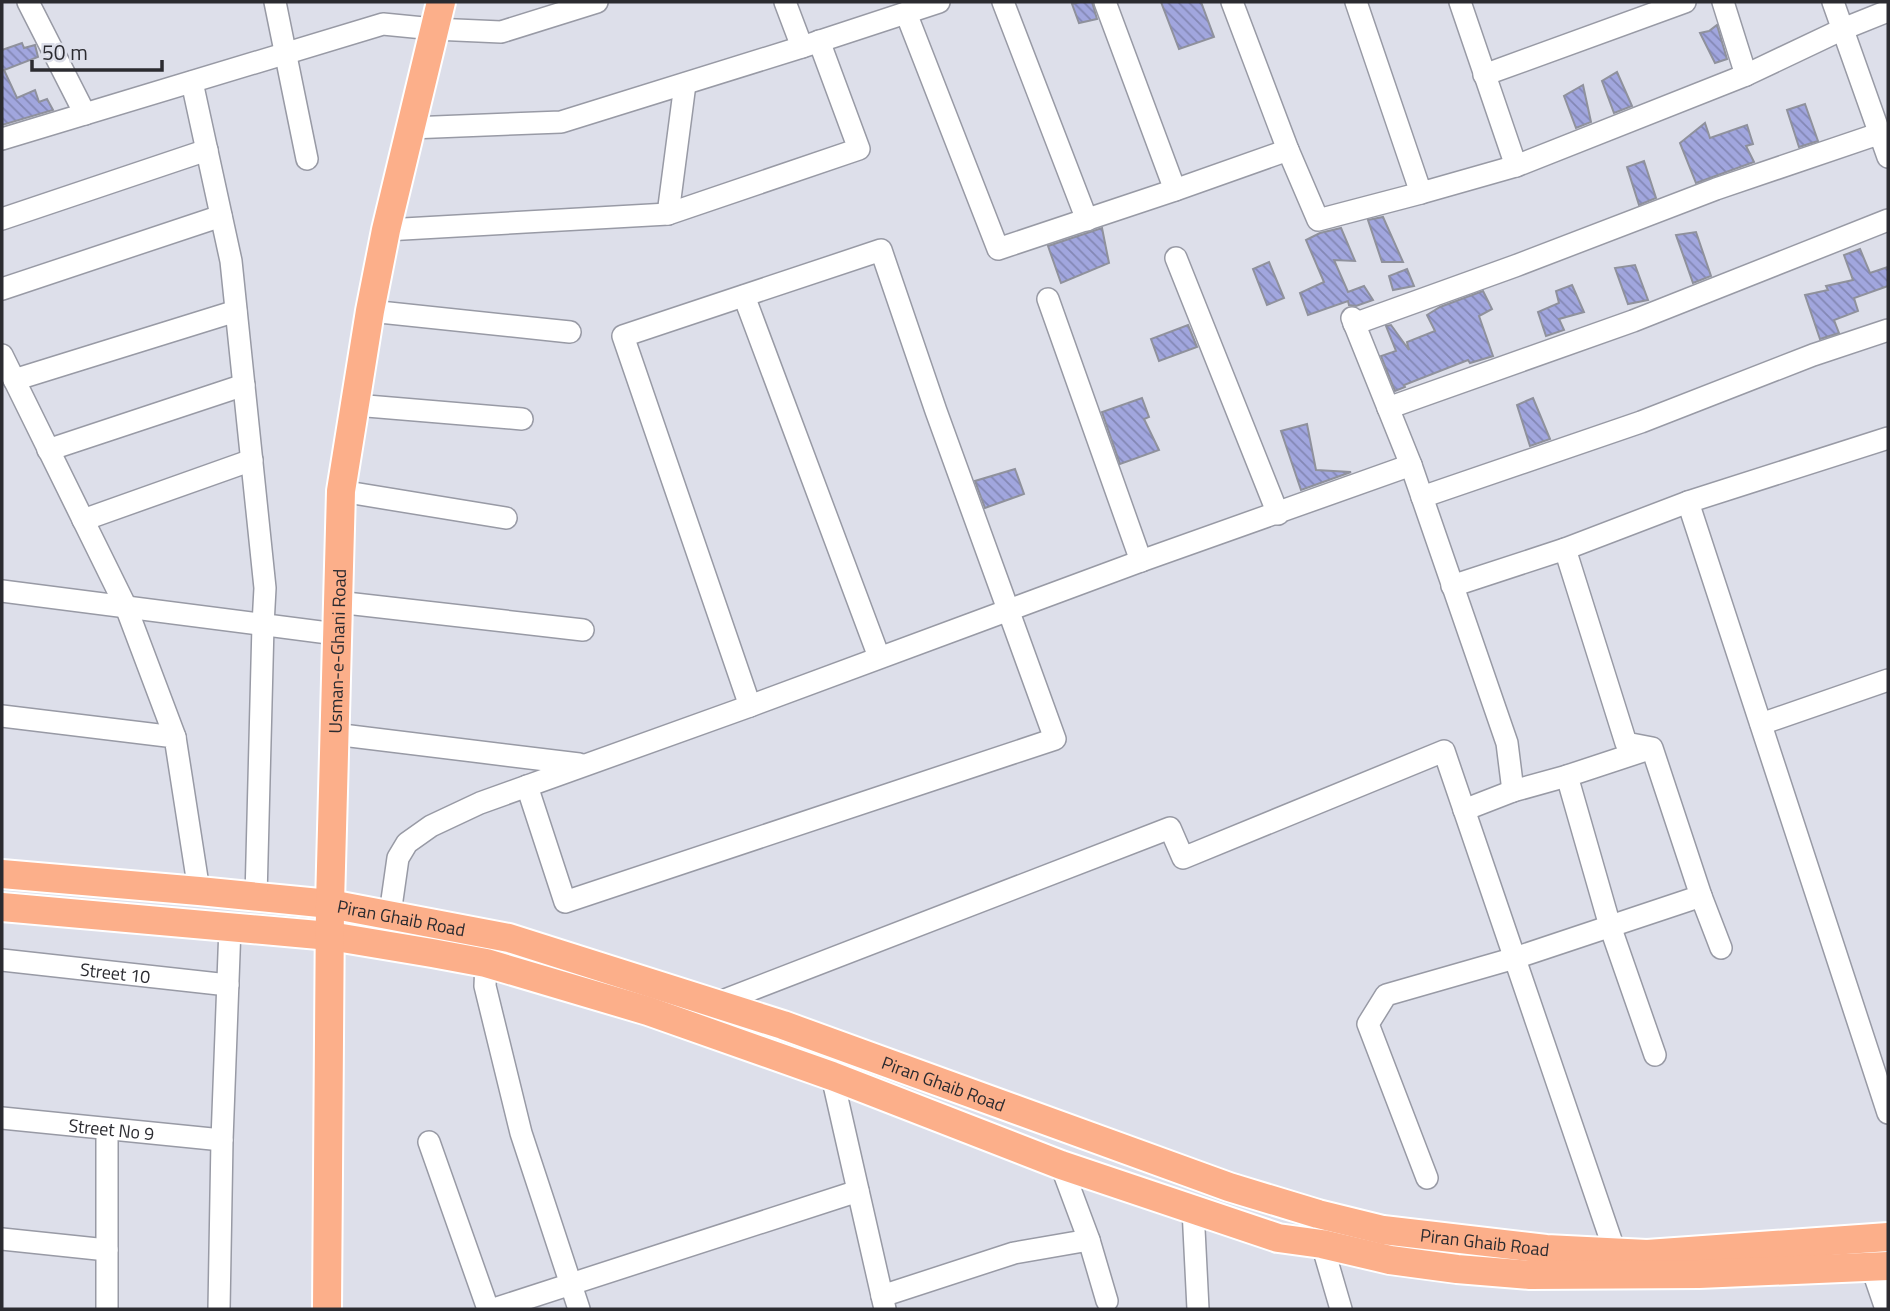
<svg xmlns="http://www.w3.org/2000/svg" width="1890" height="1311" font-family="'Titillium Web',sans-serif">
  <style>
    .building { fill: url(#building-back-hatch); stroke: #8f919c; stroke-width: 2 }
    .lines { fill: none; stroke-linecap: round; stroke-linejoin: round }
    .minor-casing { stroke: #989aa5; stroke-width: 24 }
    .major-casing { stroke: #fff; stroke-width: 32 }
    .minor { stroke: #fff; stroke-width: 21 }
    .major { stroke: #fcaf8a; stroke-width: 28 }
    .labels { text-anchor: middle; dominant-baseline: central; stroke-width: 6; stroke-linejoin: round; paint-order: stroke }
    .street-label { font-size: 18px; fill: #2b2b30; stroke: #dddfea }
  </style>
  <defs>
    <pattern id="building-back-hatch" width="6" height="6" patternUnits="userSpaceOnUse" patternTransform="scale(1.75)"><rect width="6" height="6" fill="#a1a6de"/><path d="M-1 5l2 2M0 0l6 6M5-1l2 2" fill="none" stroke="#8387b4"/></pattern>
  </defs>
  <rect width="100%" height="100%" fill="#dddfea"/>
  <g class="building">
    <path d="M1080,2H1092L1097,19L1079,23L1072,4Z"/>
    <path d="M1161,2H1201L1214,37L1179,49Z"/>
    <path d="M1717,25L1727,59L1715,63L1700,33L1709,31Z"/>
    <path d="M22,43L24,48L35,45L38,57L4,70L17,98L35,90L39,102L47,99L53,110L2,125V50Z"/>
    <path d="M1617,72L1632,106L1614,113L1602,81Z"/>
    <path d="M1583,85L1591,122L1576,128L1564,96Z"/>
    <path d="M1805,104L1818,141L1799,147L1787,110Z"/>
    <path d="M1705,123L1710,138L1747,125L1753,144L1746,146L1754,162L1696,183L1680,143Z"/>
    <path d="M1644,161L1656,198L1639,205L1627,167Z"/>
    <path d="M1383,217L1403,262H1382L1368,220Z"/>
    <path d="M1102,228L1109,263L1061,283L1048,246Z"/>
    <path d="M1341,228L1355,261L1334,260L1348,292L1364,286L1373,300L1356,306L1349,305L1348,301L1308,315L1300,293L1324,282L1306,240L1320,233Z"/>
    <path d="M1696,232L1711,276L1693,283L1676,235Z"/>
    <path d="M1860,249L1870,273L1888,267V286L1854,298L1858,311L1834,320L1839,333L1820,339L1805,295L1828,290L1826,286L1853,280L1844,255Z"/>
    <path d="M1269,262L1284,298L1267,305L1253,269Z"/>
    <path d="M1635,265L1648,300L1628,304L1615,268Z"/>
    <path d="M1407,269L1414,286L1393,290L1389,276Z"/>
    <path d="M1572,285L1584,312L1559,319L1564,330L1546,336L1538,312L1559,303L1556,291Z"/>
    <path d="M1483,291L1492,309L1479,316L1493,356L1470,363L1468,360L1404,385L1405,387L1395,391L1381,356L1396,351L1386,326L1391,325L1409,350L1407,342L1435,331L1427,315L1440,307Z"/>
    <path d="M1188,325L1197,347L1159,361L1151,339Z"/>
    <path d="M1142,398L1149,417L1144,419L1159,450L1120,464L1102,412Z"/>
    <path d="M1533,398L1550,439L1530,446L1517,405Z"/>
    <path d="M1307,424L1316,470L1351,472L1301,490L1281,431Z"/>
    <path d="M1015,469L1024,494L985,508L975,481Z"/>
  </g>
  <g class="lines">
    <g class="minor-casing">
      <g id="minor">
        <path d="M28,2L85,114"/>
        <path d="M275,2L307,159"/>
        <path d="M785,2L802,47"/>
        <path d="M1003,2L1087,220"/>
        <path d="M1105,2L1175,190"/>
        <path d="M1232,2L1288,150L1318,220L1421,193"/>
        <path d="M1356,2L1421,193L1516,166"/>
        <path d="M1460,2L1516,166L1746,75L1843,29L1888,11"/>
        <path d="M1723,2L1746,75"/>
        <path d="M1833,2L1888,157"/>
        <path d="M906,13L998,249L1175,190L1288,150"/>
        <path d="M1484,75L1685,2"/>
        <path d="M192,82L231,261L265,588L263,625L256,897"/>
        <path d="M410,128L561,122L802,47L939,2"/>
        <path d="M2,139L383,24L434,29L501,32L597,2"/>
        <path d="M668,214L685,84"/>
        <path d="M2,219L207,150"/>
        <path d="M386,230L668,214L859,149L819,41"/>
        <path d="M1176,258L1278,514"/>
        <path d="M2,289L221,216"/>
        <path d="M744,296L879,657"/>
        <path d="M1048,299L1141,561"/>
        <path d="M370,311L570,332"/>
        <path d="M1354,324L1515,266L1716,189L1881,133"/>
        <path d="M2,355L126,607L175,737"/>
        <path d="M14,380L236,311"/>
        <path d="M355,405L522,419"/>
        <path d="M1388,408L1633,321L1888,220"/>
        <path d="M48,450L244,385"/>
        <path d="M1411,465L1507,743L1513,791L1567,776"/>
        <path d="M341,491L506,518"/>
        <path d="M1422,497L1641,422L1813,355L1888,330"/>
        <path d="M1688,502L1888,1113"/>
        <path d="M83,520L252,460"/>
        <path d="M1565,549L1688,502L1888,438"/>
        <path d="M1452,586L1565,549L1626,743L1652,748L1701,896"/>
        <path d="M2,591L336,634"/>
        <path d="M337,602L583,630"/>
        <path d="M2,716L175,737L199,891"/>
        <path d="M1761,724L1888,680"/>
        <path d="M334,734L579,764"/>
        <path d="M1649,749L1567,776L1610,926L1655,1055"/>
        <path d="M527,786L565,902L1055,739L936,411L881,250L623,336L750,706"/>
        <path d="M1464,810L1513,791"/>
        <path d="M390,914L398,858L407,843L431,826L480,803L750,706L1141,561L1411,465L1352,318"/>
        <path id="s1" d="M2,960L228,985"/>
        <path d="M486,963L485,986L521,1133L579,1309"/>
        <path d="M717,1003L1170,828L1183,858L1444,751L1615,1252"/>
        <path d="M832,1076L885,1309"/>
        <path id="s2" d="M2,1118L222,1140"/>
        <path d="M429,1142L488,1309"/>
        <path d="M1061,1165L1089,1240L1107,1301"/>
        <path d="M1427,1178L1368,1024L1386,995L1515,958L1701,896L1721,948"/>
        <path d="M1193,1209L1198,1309"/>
        <path d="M2,1239L107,1250"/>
        <path d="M1322,1244L1341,1309"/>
        <path d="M1872,1268L1886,1309"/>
        <path d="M882,1296L1014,1253L1089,1240"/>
        <path d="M107,1309V1129"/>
        <path d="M219,1309L222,1140L230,927"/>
        <path d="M494,1309L858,1191"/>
      </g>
    </g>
    <g class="major-casing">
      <g id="major">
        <path id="s3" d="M2,874L199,891L330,904L509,938L783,1025L1229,1187L1318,1214L1383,1230L1546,1249L1647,1254L1888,1237"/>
        <path d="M2,907L330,936L432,953L486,963L648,1011L832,1076L1061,1165L1278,1238L1322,1244L1390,1260L1457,1269L1530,1275L1699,1274L1888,1266"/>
        <path id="s4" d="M327,1309L330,904L341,491L370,311L386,230L441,2"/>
      </g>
    </g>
    <use href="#minor" class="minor"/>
    <use href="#major" class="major"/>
  </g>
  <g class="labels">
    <g class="street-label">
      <text stroke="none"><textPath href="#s4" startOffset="658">Usman-e-Ghani Road</textPath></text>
      <text stroke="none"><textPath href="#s3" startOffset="402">Piran Ghaib Road</textPath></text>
      <text stroke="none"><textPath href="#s1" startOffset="114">Street 10</textPath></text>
      <text stroke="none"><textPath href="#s3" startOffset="970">Piran Ghaib Road</textPath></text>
      <text stroke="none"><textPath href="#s2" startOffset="110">Street No 9</textPath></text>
      <text stroke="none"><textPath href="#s3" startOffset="1536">Piran Ghaib Road</textPath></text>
    </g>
  </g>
  <rect width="1890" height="1311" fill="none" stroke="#2b2b30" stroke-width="7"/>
  <path d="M32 60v10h130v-10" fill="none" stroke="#2b2b30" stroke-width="3.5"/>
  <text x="42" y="60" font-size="21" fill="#2b2b30" stroke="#dddfea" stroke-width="5" paint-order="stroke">50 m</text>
</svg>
